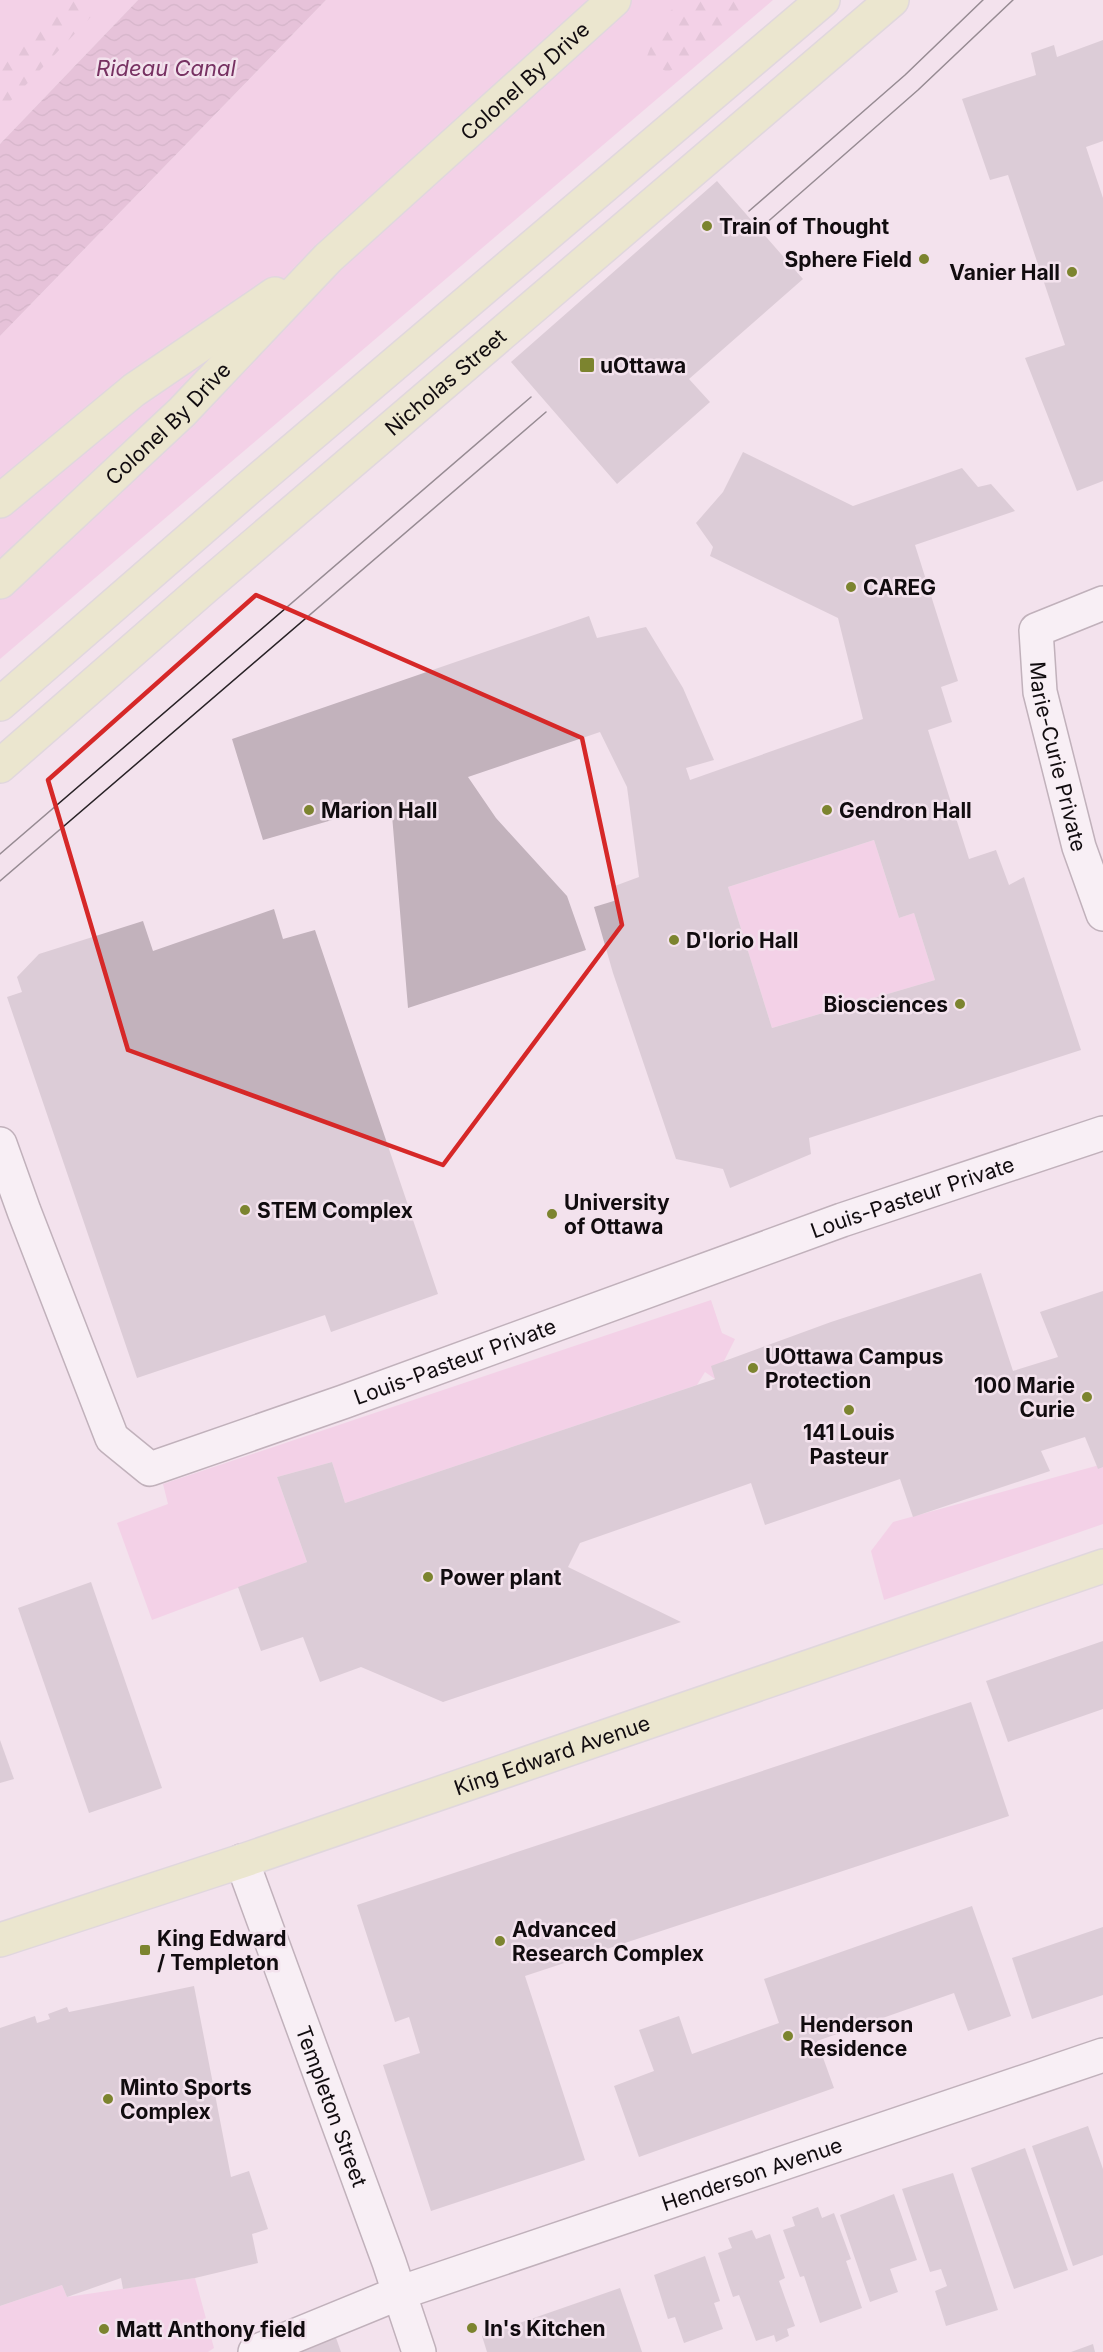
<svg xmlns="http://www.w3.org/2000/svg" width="1103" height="2352" font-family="Inter,sans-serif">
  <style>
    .green { fill: #f4bde0 }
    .forest { fill: url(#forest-firs) }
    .water { fill: url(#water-waves) }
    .building { fill: #c2b2bc; fill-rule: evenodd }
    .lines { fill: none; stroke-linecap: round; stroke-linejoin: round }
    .minor-casing { stroke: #85767f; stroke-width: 36 }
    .major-casing { stroke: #cbcaca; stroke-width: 36 }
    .minor { stroke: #fff; stroke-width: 33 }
    .major { stroke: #e3eaab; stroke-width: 33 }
    .tram { stroke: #282226; stroke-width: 1.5 }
    .marked { fill: none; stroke: #d62828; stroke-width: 4.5; stroke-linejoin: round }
    .poi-dot { fill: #7c842f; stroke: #f3e2ed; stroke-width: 2 }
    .labels { text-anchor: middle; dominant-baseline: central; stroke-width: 5; stroke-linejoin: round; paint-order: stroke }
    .street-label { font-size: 21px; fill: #110c0f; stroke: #f3e2ed }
    .poi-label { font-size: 21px; font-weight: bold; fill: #110c0f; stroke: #f3e2ed; text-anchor: start }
    .water-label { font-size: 22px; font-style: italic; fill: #773162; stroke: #f3e2ed }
  </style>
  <defs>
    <pattern id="forest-firs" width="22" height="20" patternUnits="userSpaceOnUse" patternTransform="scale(1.5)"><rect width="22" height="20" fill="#f4bde0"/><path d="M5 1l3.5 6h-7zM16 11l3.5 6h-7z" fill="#d0a1bf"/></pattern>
    <pattern id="water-waves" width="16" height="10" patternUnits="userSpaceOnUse" patternTransform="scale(1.5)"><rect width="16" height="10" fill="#d79bc1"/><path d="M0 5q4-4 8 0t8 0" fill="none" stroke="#b884a5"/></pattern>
  </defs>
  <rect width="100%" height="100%" fill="#f3e2ed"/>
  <g class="green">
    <path d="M0,0H138L0,144Z"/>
    <path d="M326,0H773L0,659V336Z"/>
    <path d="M874,840L899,918L914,913L935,980L772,1028L728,887Z"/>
    <path d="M711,1300L722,1333L735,1339L715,1379L705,1372L697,1385L345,1503L332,1462L277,1477L307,1562L152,1620L117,1523L168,1504L163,1484Z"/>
    <path d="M1103,1464V1524L884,1600L871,1551L893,1522Z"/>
    <path d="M195,2278L214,2348L208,2352H0V2306L62,2285L67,2297Z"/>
  </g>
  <g class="forest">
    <path d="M64,0H107L0,112V69Z"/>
    <path d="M683,0H761L683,65L667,72L646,59L661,19Z"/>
  </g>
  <path class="water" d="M138,0H326L0,336V144Z"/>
  <g class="building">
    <path d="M1103,40V141L1086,147L1103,198V481L1077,491L1025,358L1065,345L1008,175L990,180L962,99L1036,75L1031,53L1054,45L1057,57Z"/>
    <path d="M717,181L803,279L689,379L710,402L617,484L511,362Z"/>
    <path d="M743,452L853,506L962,468L978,487L991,484L1015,511L915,545L958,681L941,687L952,722L928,730L969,859L996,850L1009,885L1024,877L1081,1050L809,1138L811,1154L730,1188L723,1169L676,1159L613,973L594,907L617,900L612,887L639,877L627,787L600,732L468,777L496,818L567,896L586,950L408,1008L391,803L263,840L232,739L589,616L597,638L646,627L683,688L714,760L686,768L690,780L863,719L838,618L710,556L713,547L696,523L723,492ZM874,840L899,918L914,913L935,980L772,1028L728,887Z"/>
    <path d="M274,909L283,939L315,930L438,1294L331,1332L325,1315L137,1378L7,997L22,992L17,977L39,954L143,921L153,951Z"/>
    <path d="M981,1273L1013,1371L1058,1357L1040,1312L1103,1291V1467L1098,1469L1085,1437L1041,1451L1050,1471L913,1517L900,1479L765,1525L751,1483L580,1543L568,1567L681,1622L443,1702L361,1667L320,1682L303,1637L261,1651L238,1587L307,1562L277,1477L332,1462L345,1503L715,1379L711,1366L831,1322Z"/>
    <path d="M91,1582L162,1788L89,1813L18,1608Z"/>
    <path d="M1103,1641V1709L1008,1742L986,1681Z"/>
    <path d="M971,1702L1009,1816L525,1976L585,2160L431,2211L383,2065L420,2053L409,2017L395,2022L357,1905Z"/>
    <path d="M0,1740L14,1779L0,1783Z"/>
    <path d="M972,1906L1011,2016L968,2031L954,1993L817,2041L834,2088L639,2157L614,2086L654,2071L639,2030L679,2016L692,2054L779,2023L764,1979Z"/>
    <path d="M1103,1927V1995L1032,2019L1012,1958Z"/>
    <path d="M194,1986L231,2177L249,2171L268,2229L252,2234L258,2263L195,2278L123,2289L121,2278L67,2297L62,2285L0,2306V2028L35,2016L37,2023L50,2019L48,2014L67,2007L69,2012Z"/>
    <path d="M1088,2126L1103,2169V2255L1073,2266L1032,2146Z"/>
    <path d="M1025,2148L1068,2270L1014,2289L971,2168Z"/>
    <path d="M953,2173L998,2310L946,2326L935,2291L947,2286L941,2269L930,2272L902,2189Z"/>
    <path d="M894,2194L917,2260L890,2269L898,2292L870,2302L840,2215Z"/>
    <path d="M818,2207L822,2218L834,2213L851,2259L846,2261L862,2308L820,2323L804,2276L800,2277L783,2230L795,2226L792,2217Z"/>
    <path d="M752,2230L756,2239L770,2234L785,2278L779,2281L795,2326L787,2329L789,2336L776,2342L774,2335L756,2341L739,2295L733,2297L718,2253L732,2248L728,2238Z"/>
    <path d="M705,2256L720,2301L714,2303L723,2329L684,2343L675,2317L668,2319L654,2275Z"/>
    <path d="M620,2288L642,2352H487L482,2336Z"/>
    <path d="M335,2335L341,2352H288Z"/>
    <path d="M1093,2344L1095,2352H1071Z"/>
  </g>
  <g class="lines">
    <g class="minor-casing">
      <g id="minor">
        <path id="s1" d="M1103,603L1036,630L1040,692L1079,847L1103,914"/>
        <path id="s2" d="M0,1144L24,1211L112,1438L150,1469L343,1402L842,1220L1103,1133"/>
        <path id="s3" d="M242,1861L389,2262L419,2352"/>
        <path id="s4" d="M255,2352L399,2293L1103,2055"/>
      </g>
    </g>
    <g class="major-casing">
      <g id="major">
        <path d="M0,501L134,390L275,294"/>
        <path id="s5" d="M0,582L182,412L328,258L614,0"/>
        <path d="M0,704L245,491L823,0"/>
        <path id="s6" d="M0,766L204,588L892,0"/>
        <path id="s7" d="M0,1940L242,1861L1103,1566"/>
      </g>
    </g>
    <use href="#minor" class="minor"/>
    <use href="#major" class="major"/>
    <g class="tram">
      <path d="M749,211L905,75L983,0"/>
      <path d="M764,225L918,90L1013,0"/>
      <path d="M0,854L531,397"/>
      <path d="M0,881L546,412"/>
    </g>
  </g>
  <path d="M0 0H1103V2352H0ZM256,595L582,738L622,925L443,1165L128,1050L48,780Z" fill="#f3e2ed" fill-opacity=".55" fill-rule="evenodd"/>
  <path class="marked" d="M256,595L582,738L622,925L443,1165L128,1050L48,780Z"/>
  <g class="poi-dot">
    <circle cx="707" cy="226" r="6"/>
    <circle cx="924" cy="259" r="6"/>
    <circle cx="1072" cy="272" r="6"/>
    <rect x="579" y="357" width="16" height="16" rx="3"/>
    <circle cx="851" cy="587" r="6"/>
    <circle cx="309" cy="810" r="6"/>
    <circle cx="827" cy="810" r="6"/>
    <circle cx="674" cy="940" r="6"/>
    <circle cx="960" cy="1004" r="6"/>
    <circle cx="245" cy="1210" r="6"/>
    <circle cx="552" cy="1214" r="6"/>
    <circle cx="753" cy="1368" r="6"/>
    <circle cx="1087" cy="1397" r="6"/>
    <circle cx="849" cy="1410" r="6"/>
    <circle cx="428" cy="1577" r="6"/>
    <circle cx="500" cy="1941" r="6"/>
    <rect x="139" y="1944" width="12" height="12" rx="3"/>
    <circle cx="788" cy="2036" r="6"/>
    <circle cx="108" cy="2099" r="6"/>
    <circle cx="472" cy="2328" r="6"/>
    <circle cx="104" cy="2329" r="6"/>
  </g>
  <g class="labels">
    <g class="street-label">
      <text stroke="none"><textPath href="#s5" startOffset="726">Colonel By Drive</textPath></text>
      <text stroke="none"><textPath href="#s6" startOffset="588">Nicholas Street</textPath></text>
      <text stroke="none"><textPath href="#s5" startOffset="231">Colonel By Drive</textPath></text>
      <text stroke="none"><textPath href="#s1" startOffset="201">Marie-Curie Private</textPath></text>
      <text stroke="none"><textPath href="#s2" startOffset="1173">Louis-Pasteur Private</textPath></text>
      <text stroke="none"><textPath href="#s2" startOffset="687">Louis-Pasteur Private</textPath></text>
      <text stroke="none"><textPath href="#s7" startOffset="582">King Edward Avenue</textPath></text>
      <text stroke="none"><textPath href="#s3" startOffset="261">Templeton Street</textPath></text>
      <text stroke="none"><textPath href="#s4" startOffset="528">Henderson Avenue</textPath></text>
    </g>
    <g class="poi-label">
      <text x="719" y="226">Train of Thought</text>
      <text x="912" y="259" text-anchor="end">Sphere Field</text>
      <text x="1060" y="272" text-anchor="end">Vanier Hall</text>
      <text x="600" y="365">uOttawa</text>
      <text x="863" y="587">CAREG</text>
      <text x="321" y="810">Marion Hall</text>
      <text x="839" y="810">Gendron Hall</text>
      <text x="686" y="940">D'lorio Hall</text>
      <text x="948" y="1004" text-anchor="end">Biosciences</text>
      <text x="564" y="1202">University<tspan x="564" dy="24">of Ottawa</tspan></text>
      <text x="257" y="1210">STEM Complex</text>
      <text x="765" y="1356">UOttawa Campus<tspan x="765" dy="24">Protection</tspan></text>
      <text x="1075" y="1385" text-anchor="end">100 Marie<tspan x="1075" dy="24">Curie</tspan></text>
      <text x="849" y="1432" text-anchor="middle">141 Louis<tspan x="849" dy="24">Pasteur</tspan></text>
      <text x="440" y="1577">Power plant</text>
      <text x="512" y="1929">Advanced<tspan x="512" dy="24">Research Complex</tspan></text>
      <text x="157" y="1938">King Edward<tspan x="157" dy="24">/ Templeton</tspan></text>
      <text x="800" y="2024">Henderson<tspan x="800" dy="24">Residence</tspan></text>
      <text x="120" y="2087">Minto Sports<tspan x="120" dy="24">Complex</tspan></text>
      <text x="484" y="2328">In's Kitchen</text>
      <text x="116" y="2329">Matt Anthony field</text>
    </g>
    <g class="water-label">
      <text x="166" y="68">Rideau Canal</text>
    </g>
  </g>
</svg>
